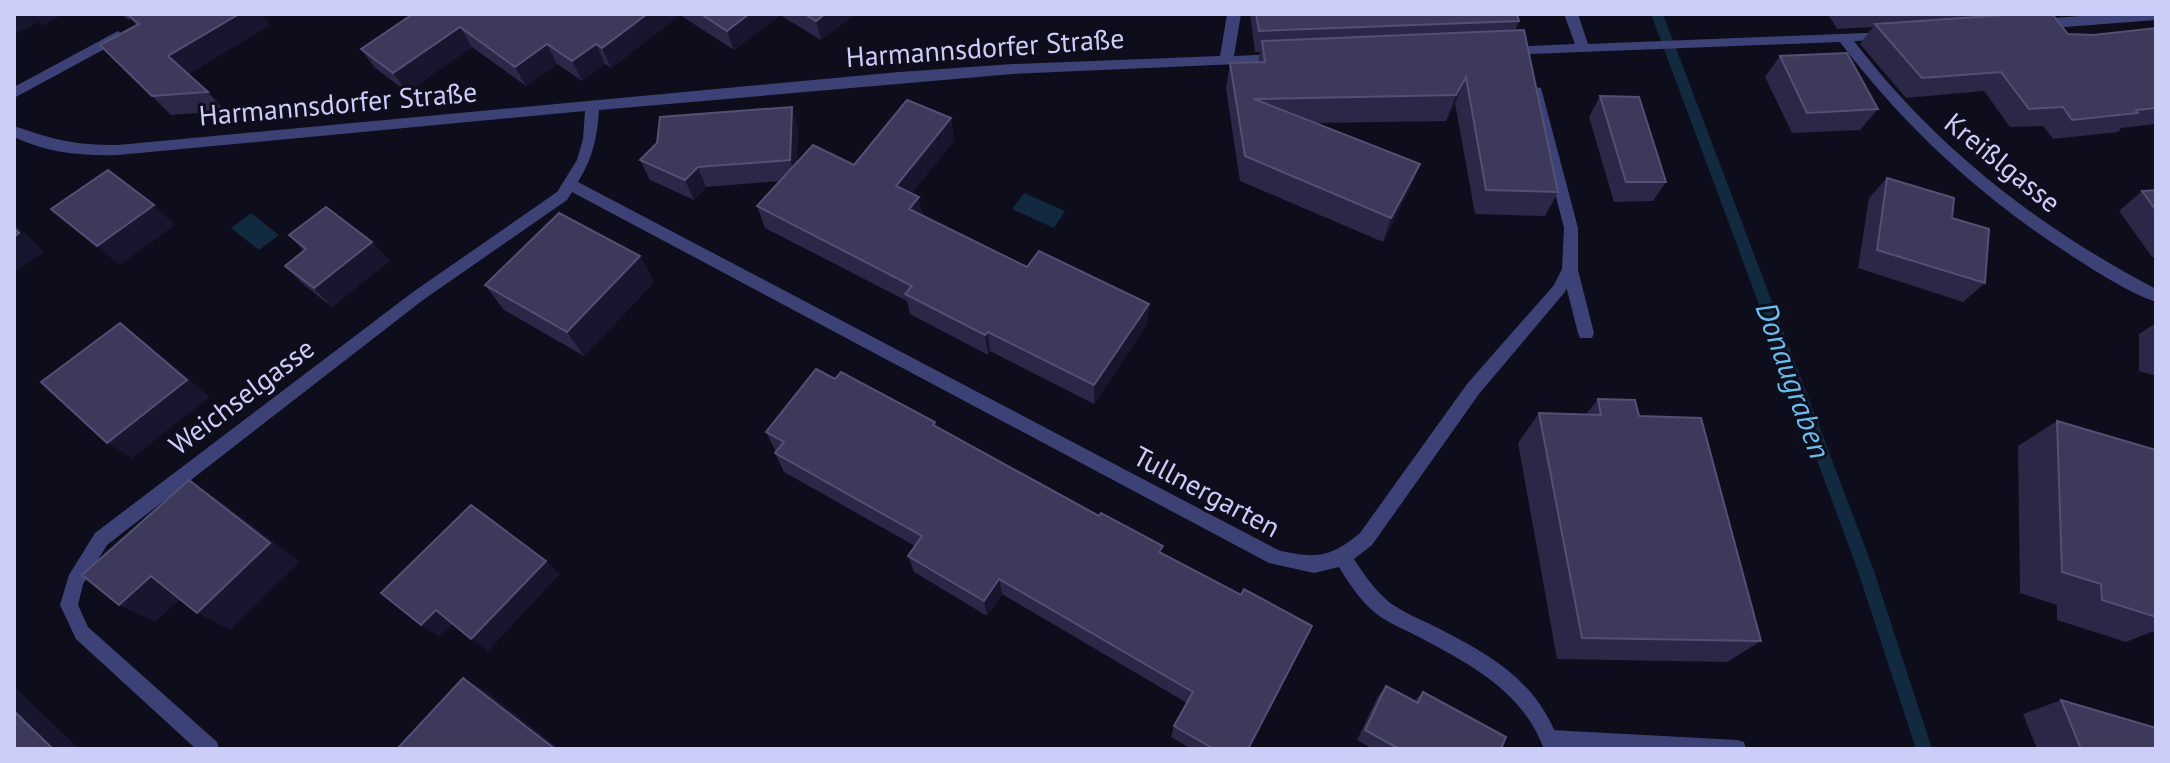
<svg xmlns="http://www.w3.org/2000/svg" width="2170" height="763" font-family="'PT Sans',sans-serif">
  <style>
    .water { fill: #122a3f }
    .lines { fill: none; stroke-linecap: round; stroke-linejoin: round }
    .stream { fill: #122a3f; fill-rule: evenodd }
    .service { fill: #3d4276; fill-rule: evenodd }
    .minor { fill: #3d4276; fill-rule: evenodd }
    .tertiary { fill: #3d4276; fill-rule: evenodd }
    .wall { fill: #2a2747 }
    .shaded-wall { fill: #18152e }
    .building { fill: #3c395b; stroke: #525074; stroke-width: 2 }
    .labels { text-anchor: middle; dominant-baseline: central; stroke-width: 6; stroke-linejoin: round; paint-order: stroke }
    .street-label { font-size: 28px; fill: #cdcdfa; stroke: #0e0d1b }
    .water-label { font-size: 30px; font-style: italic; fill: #66c0ef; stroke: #0e0d1b }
  </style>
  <rect width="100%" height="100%" fill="#0e0d1b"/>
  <g class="water">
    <path d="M1024,193L1065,211L1054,228L1012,209Z"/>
    <path d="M251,213L279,235L259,250L231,228Z"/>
  </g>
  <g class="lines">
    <path class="stream" d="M1651,14H1663L1873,568L1932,749H1916L1857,568Z"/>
    <g class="service">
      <path d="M1570,264L1578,270L1594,333L1592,338H1580L1578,333L1562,270Z"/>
      <path d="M1551,730L1737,740L1744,742L1746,749L1551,748L1544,746L1542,739L1544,732Z"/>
    </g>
    <g class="minor">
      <path d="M1227,14H1241L1234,56L1277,54L1282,56V62L1013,74L599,110C597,138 593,158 578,182L1278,550C1315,559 1330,558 1360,533L1467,384L1554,285L1562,269L1564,228L1529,92L1536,87L1541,88L1578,228V270L1564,293L1479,394L1372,545L1354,559C1364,575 1375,590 1389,602C1404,613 1422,620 1438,628C1498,659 1539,683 1562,749H1544C1523,691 1468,663 1417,636C1404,629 1390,624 1378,615C1362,603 1350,585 1339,567L1314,573L1269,563L572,192L567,200L423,300L107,545L83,584L78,605L88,627L217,742L219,749H196L76,639L60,605L69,575L95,533L413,292L557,192L577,160L583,139L585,111L118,155C82,156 47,153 14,137V126C55,140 73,145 118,145L899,72L1013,64L1220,56Z"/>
      <path d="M1564,14H1578L1588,44L1889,32L1891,35L1884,40L1854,41C1935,147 2038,227 2156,289V302C2128,292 2100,274 2075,258C1983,199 1906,129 1840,42L1503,55L1501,52L1508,47L1575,44Z"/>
      <path d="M2108,14H2156V20L2039,29L2032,24L2039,19Z"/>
    </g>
    <path class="tertiary" d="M118,31L125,36L123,39L14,98V87Z"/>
  </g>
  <g class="wall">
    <path d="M121,14H262L270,25L188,74L208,92L225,111L171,115L100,45L136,25L131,19L129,20Z"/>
    <path d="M413,14H855L821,40L780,15L734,50L680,15L611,68L605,64L582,81L557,64L526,86L472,47L407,92L375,68L361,49Z"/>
    <path d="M1250,14H1517L1519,21L1515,31L1558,192L1545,216L1475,214L1455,103L1446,121L1316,123L1410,189L1383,242L1240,181L1226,89L1230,63L1258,62L1260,52H1255Z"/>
    <path d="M1828,14H2052L2068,34L2093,35L2156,28V124L2121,128L2118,132L2053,139L2043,126L2010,127L1984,91L1906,98L1860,44L1873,27L1837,29Z"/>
    <path d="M1780,56L1878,109L1860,130L1792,133L1765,77Z"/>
    <path d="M1600,96L1666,182L1653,201L1614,202L1589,117Z"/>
    <path d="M951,118L954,141L912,193L923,215L1027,267L1149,304L1147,324L1094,404L990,351L988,355L910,314L907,301L765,228L757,206L780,181L706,187L694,200L650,180L640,160L798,128L797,162L854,165Z"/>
    <path d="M1887,178L1985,283L1963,302L1858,268L1869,198Z"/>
    <path d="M2156,190V257H2152L2119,211L2142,191Z"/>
    <path d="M289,235L372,242L389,261L332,307L303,284L285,266L304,251Z"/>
    <path d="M640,256L654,282L584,356L504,310L485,285Z"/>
    <path d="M2156,323V376L2139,371V334Z"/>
    <path d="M835,379L935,422L936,427L1162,553L1248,749H1191L1171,737L1174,726L1187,703L1002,594L987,616L914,572L908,556L915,546L784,472L775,453L776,452L766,432Z"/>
    <path d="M1598,399L1761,641L1727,662L1557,659L1518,443L1539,413L1586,414Z"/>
    <path d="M2057,421L2156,450V633L2151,632L2126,642L2057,620V605L2020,593L2018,446Z"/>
    <path d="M1386,686L1414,701L1423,692L1501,749H1373L1357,740L1378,696Z"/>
    <path d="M2061,700L2156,749H2037L2023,714Z"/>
  </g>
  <g class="shaded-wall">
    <path d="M14,14H30L38,22L14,35Z"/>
    <path d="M31,14H63L43,26Z"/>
    <path d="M239,14H262L270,25L186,76L168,56Z"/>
    <path d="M647,14H680V15L611,68L602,48Z"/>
    <path d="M749,14L780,15L734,50L727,31Z"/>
    <path d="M825,14H855L821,40L816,21Z"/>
    <path d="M460,27L472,47L407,92L393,73Z"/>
    <path d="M547,44L557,64L526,86L515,67Z"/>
    <path d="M596,44L605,64L582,81L572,61Z"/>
    <path d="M1466,77L1455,103L1446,121L1456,95Z"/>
    <path d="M792,107L798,128L797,180L790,160Z"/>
    <path d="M951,118L954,141L901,207L896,186Z"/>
    <path d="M1420,164L1410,189L1383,242L1391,218Z"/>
    <path d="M698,167L706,187L694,200L685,180Z"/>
    <path d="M919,197L923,219L909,209Z"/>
    <path d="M154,205L175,225L120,265L97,246Z"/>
    <path d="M14,223L44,252L14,272Z"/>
    <path d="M372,242L389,261L332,307L314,288Z"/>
    <path d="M640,256L654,282L584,356L567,332Z"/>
    <path d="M1149,304L1147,324L1094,404V385Z"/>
    <path d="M120,323L144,341L210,397L132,458L107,443Z"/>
    <path d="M988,332L990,351L988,355L985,335Z"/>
    <path d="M189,480L220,501L300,562L230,630L197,613Z"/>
    <path d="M546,561L560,574L488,651L471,639Z"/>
    <path d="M151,576L186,594L155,622L119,605Z"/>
    <path d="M999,579L1002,594L987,616L984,601Z"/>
    <path d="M436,610L454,623L440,637L421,625Z"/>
    <path d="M463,678L487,692L560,749H555Z"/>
    <path d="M14,686L79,749H53L14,711Z"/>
  </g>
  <g class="building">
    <path d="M127,14H239L168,56L208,92L152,96L100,45L139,24Z"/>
    <path d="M413,14H647L602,48L596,44L572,61L547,44L515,67L460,27L393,73L361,49Z"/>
    <path d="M701,14H749L727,31Z"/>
    <path d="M805,14H825L816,21Z"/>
    <path d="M1256,14H1517L1519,21L1259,31Z"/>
    <path d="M2020,14H2052L2068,34L2093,35L2156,28V108L2136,110L2138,113L2072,120L2063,107L2029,109L2001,72L1922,78L1875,24Z"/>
    <path d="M1524,30L1558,192L1486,190L1466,77L1456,95L1254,99L1420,164L1391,218L1245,156L1230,63L1265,62L1262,41Z"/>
    <path d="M1847,53L1878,109L1807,113L1780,56Z"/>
    <path d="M1600,96L1639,97L1666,182H1626Z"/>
    <path d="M907,100L951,118L896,186L919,197L909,209L1027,267L1039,251L1149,304L1094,385L988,332L985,335L905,294L912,286L757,206L813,145L854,165Z"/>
    <path d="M792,107L790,160L698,167L685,180L640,160L657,143L660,117Z"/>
    <path d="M108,170L154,205L97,246L51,209Z"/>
    <path d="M1887,178L1954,198L1952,218L1989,229L1985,283L1877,250Z"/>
    <path d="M2156,190V210L2142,191Z"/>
    <path d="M326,207L372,242L314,288L285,266L306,249L289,235Z"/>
    <path d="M559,213L640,256L567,332L485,285Z"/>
    <path d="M14,228L19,233L14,237Z"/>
    <path d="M120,323L187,380L107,443L41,382Z"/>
    <path d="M816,369L835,379L841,372L935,422L933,425L1099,516L1101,513L1163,546L1159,552L1241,595L1244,589L1312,626L1248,749H1214L1174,726L1193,692L999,579L984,601L908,556L922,536L775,453L784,442L766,432Z"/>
    <path d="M1598,399L1635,400L1639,416L1701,418L1761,641L1582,638L1539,413L1601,415Z"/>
    <path d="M2057,421L2156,450V617L2102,600L2101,584L2062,572Z"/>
    <path d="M189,480L270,543L197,613L151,576L119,605L82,575Z"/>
    <path d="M471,505L546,561L471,639L436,610L421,625L381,593Z"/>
    <path d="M463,678L555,749H397Z"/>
    <path d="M1386,686L1418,703L1423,692L1506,737L1501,749H1395L1396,747L1365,730Z"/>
    <path d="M2061,700L2156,728V749H2081Z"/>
    <path d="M14,711L53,749H14Z"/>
  </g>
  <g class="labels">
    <g class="street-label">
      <text transform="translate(985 47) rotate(-4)">Harmannsdorfer Straße</text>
      <text transform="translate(338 103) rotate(-5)">Harmannsdorfer Straße</text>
      <text transform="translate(2003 162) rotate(39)">Kreißlgasse</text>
      <text transform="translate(241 396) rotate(-37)">Weichselgasse</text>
      <text transform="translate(1207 491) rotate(28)">Tullnergarten</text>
    </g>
    <g class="water-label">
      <text transform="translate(1794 380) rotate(70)">Donaugraben</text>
    </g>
  </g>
  <rect width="2170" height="763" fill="none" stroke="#cdcdfa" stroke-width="32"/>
</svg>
